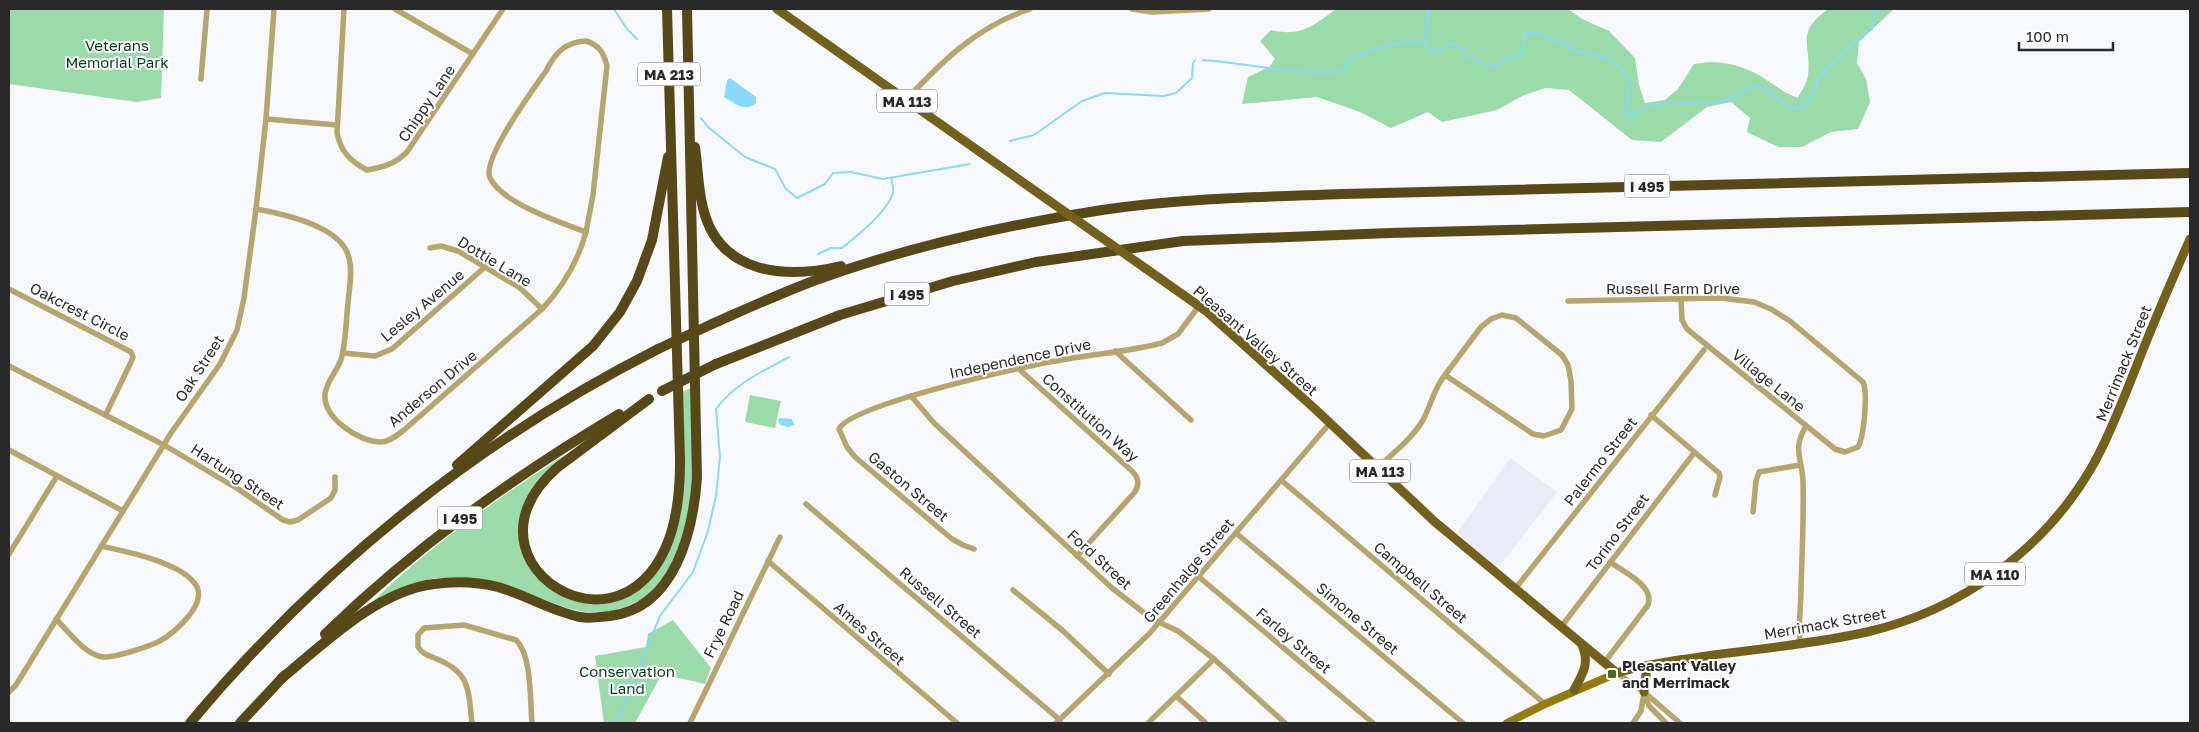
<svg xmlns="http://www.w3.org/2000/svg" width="2199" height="732" font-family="'Golos Text',sans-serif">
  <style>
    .built { fill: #e9ebf6 }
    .green { fill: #9adba9 }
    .water { fill: #89d9fa }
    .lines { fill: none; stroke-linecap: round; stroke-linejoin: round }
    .stream { stroke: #89d9fa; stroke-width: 2 }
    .minor { stroke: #b6a56c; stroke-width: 5.5 }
    .secondary { stroke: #967b0c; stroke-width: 8 }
    .primary { stroke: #73601b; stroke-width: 9 }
    .motorway { stroke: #574917; stroke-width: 10 }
    .primary-bridge { stroke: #73601b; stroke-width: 9 }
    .motorway-bridge { stroke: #574917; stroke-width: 10 }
    .poi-dot { fill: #4a681c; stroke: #fff; stroke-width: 2 }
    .labels { text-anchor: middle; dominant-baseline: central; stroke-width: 4; stroke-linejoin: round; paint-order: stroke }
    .shield { fill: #fff; stroke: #69696a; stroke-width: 1 }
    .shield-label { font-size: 14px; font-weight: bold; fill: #29292a }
    .park-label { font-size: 15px; fill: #003d19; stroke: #fff }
    .street-label { font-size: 15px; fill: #29292a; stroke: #fff }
    .poi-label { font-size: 15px; font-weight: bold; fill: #29292a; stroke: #fff; text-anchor: start }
  </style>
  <rect width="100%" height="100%" fill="#f7f8fb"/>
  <path class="built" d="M1510,458L1557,492L1498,568L1457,533Z"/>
  <g class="green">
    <path d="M9,9H164L161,98L137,102L9,84Z"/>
    <path d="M1336,9H1568L1582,19L1609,31L1635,58L1639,85L1645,103L1665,100L1678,89L1694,64C1721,59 1745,65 1768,81C1778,87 1787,95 1798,98C1801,91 1807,83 1808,76C1812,43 1794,34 1828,9H1894L1859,42L1857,63L1866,79L1870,102L1858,129L1831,132L1802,147H1778L1747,132L1750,118L1731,102L1707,107L1661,142L1632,140L1569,90L1545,88L1522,96L1497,110L1442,122L1428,112L1391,128L1360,112L1317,97L1242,104L1248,77L1269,67L1275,59L1260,41L1271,30C1301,37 1313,26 1336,9Z"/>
    <path d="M693,387L692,513L671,570L646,597L628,606L608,612H585L567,608L529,594L457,578H435L414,584L373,601C431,546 496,499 563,456L564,457L538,479L530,491L521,518L522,543L532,568L593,602C610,595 631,591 646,581C654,577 661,565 665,557C691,505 684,448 682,392Z"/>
    <path d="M750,395L781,401L775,428L745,422Z"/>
    <path d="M673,620L711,668L705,684L662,674L635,723H604L595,656L646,647L648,634Z"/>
  </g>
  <g class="water">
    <path d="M730,78L756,97V103C746,113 734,103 724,97L727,80Z"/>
    <path d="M780,418L792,419L794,425L788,427L780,425L778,420Z"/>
  </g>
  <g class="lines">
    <g class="stream">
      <path d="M614,9L627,29L637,39"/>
      <path d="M1429,9C1426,22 1425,32 1426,46L1434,52L1455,43L1466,57L1493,67L1523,52L1525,33L1536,32L1577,51L1606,57L1619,67L1630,80L1625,114L1632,116L1651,104L1721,102L1758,85L1792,108L1804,107L1817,89V79C1833,65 1855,38 1872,29L1875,11L1879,9"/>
      <path d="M1203,60C1227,61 1327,79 1341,71C1346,69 1347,64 1349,59C1368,50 1406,37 1426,43"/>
      <path d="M701,118L708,127L745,157L775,169L786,189L797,198L825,184L833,173L851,172L883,179L970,164"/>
      <path d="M1010,141L1034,135L1082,101L1105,93L1164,96L1176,93L1192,78L1193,63L1195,60"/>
      <path d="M818,254L831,248H842C856,237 888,211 893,193C894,189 892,182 891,178"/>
      <path d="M616,723L660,616L693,572L708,531L716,496L720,457L716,409C734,384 763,371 789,357"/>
    </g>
    <g class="minor">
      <path d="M344,9L337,133C341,152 350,161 367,170C384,167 395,164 407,152L503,9"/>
      <path d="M395,9L473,54"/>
      <path d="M1132,9L1152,12L1209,9"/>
      <path d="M586,41C599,45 604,53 607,66L593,195L586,232C561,223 502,203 490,178C481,160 534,88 546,71C555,53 565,42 586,41Z"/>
      <path d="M201,79L207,9"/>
      <path d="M906,100C942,61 978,26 1030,9"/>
      <path d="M266,119L337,125"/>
      <path d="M256,209C284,214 342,226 349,258C353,273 349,289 348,303C346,321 346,339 342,356C339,370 327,379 325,394C323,418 359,442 381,442C390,442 397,435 404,430L542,309C563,287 578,261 586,232"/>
      <path d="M430,248L441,246L458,251L520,288L542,309"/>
      <path d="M9,289L131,352L133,357L131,362L106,414"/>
      <path d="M1568,301L1721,298L1754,302L1771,309L1790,321L1863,382C1868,392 1864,437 1858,447L1845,452L1835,449L1687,329L1682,320L1681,299"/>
      <path d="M1115,351L1191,420"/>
      <path d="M343,353L375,356L392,349L485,267"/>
      <path d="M9,366L164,445L238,489L283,520L290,522L298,520L331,498L335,490V477"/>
      <path d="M1019,369L1132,471C1139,478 1140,485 1134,493L1077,556"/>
      <path d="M911,396L934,423L1112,588L1152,619L1178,631L1214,659L1285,723"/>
      <path d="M1651,415L1719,473L1720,477L1715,495"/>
      <path d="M9,450L123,511"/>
      <path d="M1377,468C1392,454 1412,439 1423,420C1431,405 1434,388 1445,375L1533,434L1544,436L1561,430L1572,409L1571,381L1568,365L1562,355L1516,318L1502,315L1491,319L1481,327L1445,375"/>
      <path d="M1281,480L1545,704"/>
      <path d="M806,504L1060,720"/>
      <path d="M1753,512L1756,481L1759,472L1800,465"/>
      <path d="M1236,533L1463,723"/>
      <path d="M974,549L963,545L952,539L855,457L847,447L839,429C850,405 1024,366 1056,361C1091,354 1128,352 1162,343L1178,334L1199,306"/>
      <path d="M9,554L57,476"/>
      <path d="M768,561L957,723"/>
      <path d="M1199,577L1373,723"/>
      <path d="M1515,589L1704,350"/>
      <path d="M1013,590L1062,630L1109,674"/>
      <path d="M56,619C68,631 85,655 103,657C114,658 147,647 158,642C173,634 206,606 197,587C185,563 125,551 101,546"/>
      <path d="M1561,627L1694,453"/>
      <path d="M1800,643C1798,624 1801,607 1801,589C1802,554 1804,517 1803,481C1802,458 1792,449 1806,426"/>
      <path d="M1604,663L1648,605C1655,586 1624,572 1610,562"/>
      <path d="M1617,673L1644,692L1680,723"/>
      <path d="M9,692L16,685L171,433L220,364L237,330L244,298L256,209L266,119L274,9"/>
      <path d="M1645,694L1649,706L1666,723"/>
      <path d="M1176,696L1206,723"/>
      <path d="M472,723C468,690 471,673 437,659C429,656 422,654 418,647V635L424,628L464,625L516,640C532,655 530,701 532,723"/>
      <path d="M690,723L780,537"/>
      <path d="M1056,723L1149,634L1330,423"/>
      <path d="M1148,723L1214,659"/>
      <path d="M1633,723L1641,711L1644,694"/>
    </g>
    <path class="secondary" d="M1507,723L1545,704L1617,673"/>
    <g class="primary">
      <path d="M777,9L1048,200"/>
      <path d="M1145,268L1206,311L1314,408L1435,522L1617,673C1637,666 1658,664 1679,660C1741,650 1805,646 1867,632C1962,610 2045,549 2093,465C2110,435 2122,402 2135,370C2152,326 2171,282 2190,239"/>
      <path d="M1574,690C1583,673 1590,664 1582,645"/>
      <path d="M1644,692L1647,666"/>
    </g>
    <g class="motorway">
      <path d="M695,147C698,168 698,189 703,208C719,275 786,279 841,266"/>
      <path d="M712,324C746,309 781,293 816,280C908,247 1005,225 1102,210C1181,198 1262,197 1343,194L2190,173"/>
      <path d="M716,364L840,315L953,281L1036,262L1183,241L1390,233L2190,212"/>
      <path d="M649,399L558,467C433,574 683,706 680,458L667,9"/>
      <path d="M457,465L593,346L620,312L637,281L652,240L668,157"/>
      <path d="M325,634C415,547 512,478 619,414"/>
      <path d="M282,678C325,643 377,591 434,584C455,581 478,582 498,587C526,595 551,611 580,617C589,619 600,617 610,616C675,608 693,532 697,478L687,9"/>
      <path d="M190,723C320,568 477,441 658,349"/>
      <path d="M240,723L285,675"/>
    </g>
    <path class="primary-bridge" d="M1048,200L1145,268"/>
    <g class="motorway-bridge">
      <path d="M658,349L712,324"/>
      <path d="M662,391L716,364"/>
    </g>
  </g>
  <rect class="poi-dot" x="1607" y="669" width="10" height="10" rx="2.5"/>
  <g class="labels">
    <g class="shield">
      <rect x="638" y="62.5" width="62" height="23" rx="4"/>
      <rect x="877" y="89.5" width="60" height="23" rx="4"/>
      <rect x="1624.5" y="174.5" width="45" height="23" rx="4"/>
      <rect x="884.5" y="282.5" width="45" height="23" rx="4"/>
      <rect x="1350" y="459.5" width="60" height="23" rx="4"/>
      <rect x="437.5" y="506.5" width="45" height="23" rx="4"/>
      <rect x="1965" y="562.5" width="60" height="23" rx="4"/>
    </g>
    <g class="shield-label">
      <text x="669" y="74">MA 213</text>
      <text x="907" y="101">MA 113</text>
      <text x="1647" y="186">I 495</text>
      <text x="907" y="294">I 495</text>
      <text x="1380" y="471">MA 113</text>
      <text x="460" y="518">I 495</text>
      <text x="1995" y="574">MA 110</text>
    </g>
    <g class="park-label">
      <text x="117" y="45">Veterans<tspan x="117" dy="17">Memorial Park</tspan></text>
      <text x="627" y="671">Conservation<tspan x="627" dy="17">Land</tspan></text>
    </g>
    <g class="street-label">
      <text transform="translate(426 103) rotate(-56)">Chippy Lane</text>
      <text transform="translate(495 261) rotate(31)">Dottie Lane</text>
      <text x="1673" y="288">Russell Farm Drive</text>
      <text transform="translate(422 305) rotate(-40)">Lesley Avenue</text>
      <text transform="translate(80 311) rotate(27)">Oakcrest Circle</text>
      <text transform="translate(1256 340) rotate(41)">Pleasant Valley Street</text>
      <text transform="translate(1020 358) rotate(-12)">Independence Drive</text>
      <text transform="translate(2123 363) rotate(-68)">Merrimack Street</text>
      <text transform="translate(199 368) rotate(-57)">Oak Street</text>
      <text transform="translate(1769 380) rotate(39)">Village Lane</text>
      <text transform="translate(432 388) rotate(-40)">Anderson Drive</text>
      <text transform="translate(1091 417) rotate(42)">Constitution Way</text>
      <text transform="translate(1600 461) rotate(-52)">Palermo Street</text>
      <text transform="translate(238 476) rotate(33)">Hartung Street</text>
      <text transform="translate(909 486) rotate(40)">Gaston Street</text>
      <text transform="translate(1617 532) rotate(-53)">Torino Street</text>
      <text transform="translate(1100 559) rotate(42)">Ford Street</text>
      <text transform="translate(1188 570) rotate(-50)">Greenhalge Street</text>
      <text transform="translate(1421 582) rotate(40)">Campbell Street</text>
      <text transform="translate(941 602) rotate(40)">Russell Street</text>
      <text transform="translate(1358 618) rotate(40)">Simone Street</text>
      <text transform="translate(1825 623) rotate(-10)">Merrimack Street</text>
      <text transform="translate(723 624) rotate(-64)">Frye Road</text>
      <text transform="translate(870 633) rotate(41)">Ames Street</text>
      <text transform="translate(1294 640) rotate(40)">Farley Street</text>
    </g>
    <g class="poi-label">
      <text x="1622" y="665">Pleasant Valley<tspan x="1622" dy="17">and Merrimack</tspan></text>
    </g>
  </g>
  <rect width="2199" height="732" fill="none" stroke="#29292a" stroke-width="20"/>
  <path d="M2019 42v8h94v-8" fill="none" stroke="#29292a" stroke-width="2.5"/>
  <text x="2026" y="42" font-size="15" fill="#29292a" stroke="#ffffff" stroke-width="4" paint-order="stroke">100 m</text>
</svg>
